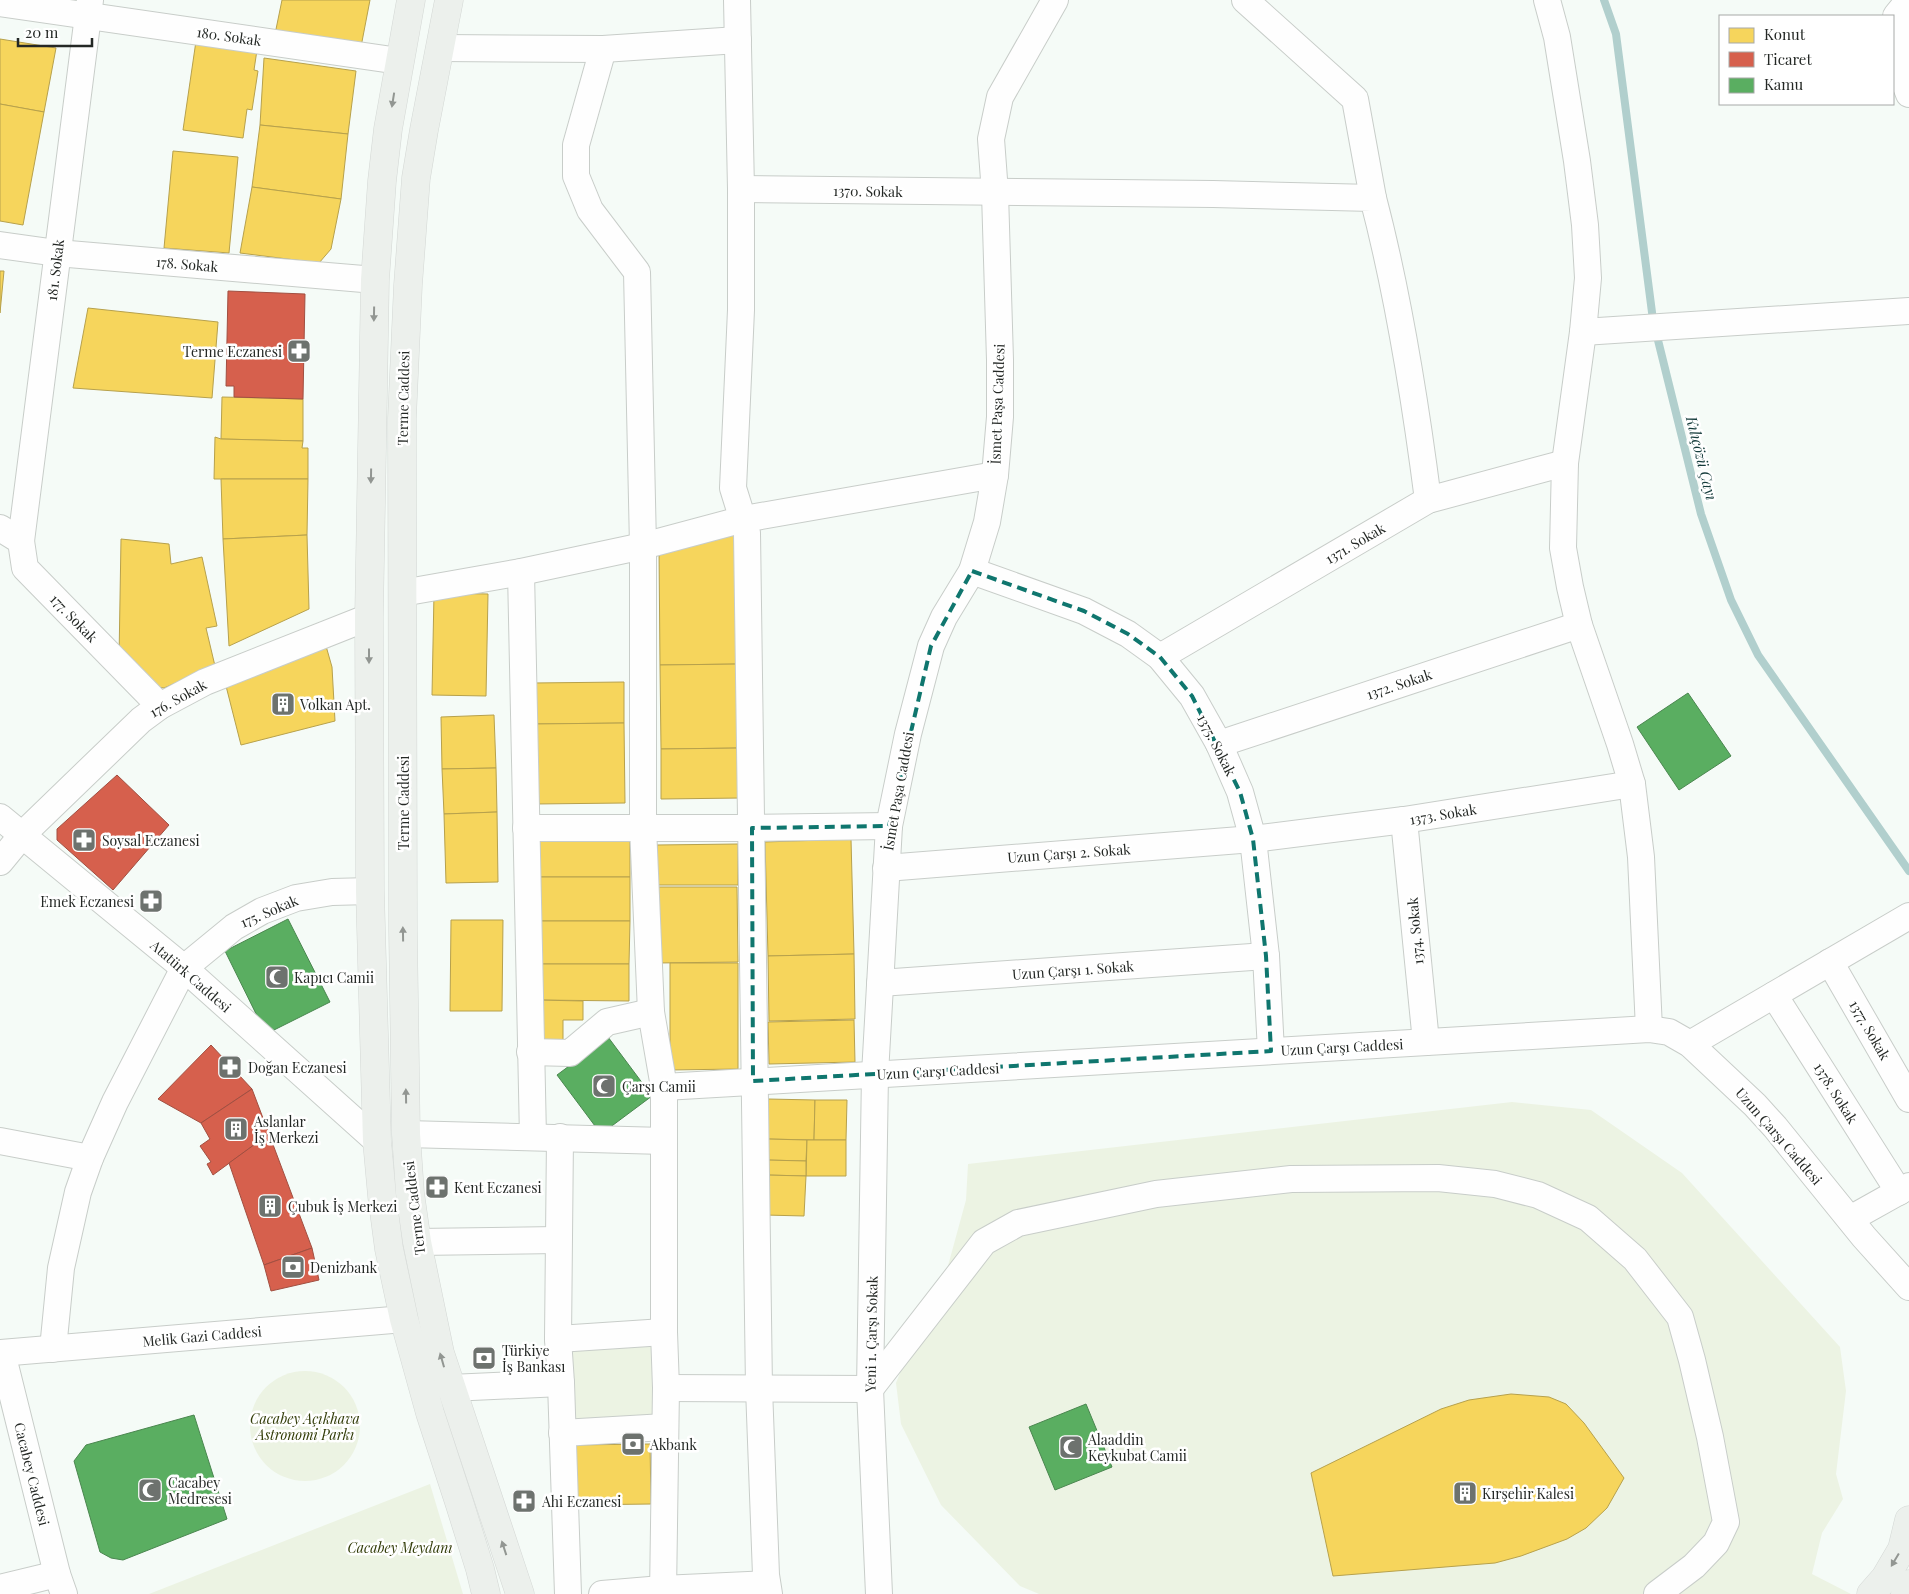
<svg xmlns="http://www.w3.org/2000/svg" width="1909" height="1594" font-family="'Playfair Display',serif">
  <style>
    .green { fill: #ecf3e3 }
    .homes { fill: #f6d55c; stroke: #b7a14c }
    .shops { fill: #d6604d; stroke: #a14f41 }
    .public { fill: #5aae61; stroke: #4a864f }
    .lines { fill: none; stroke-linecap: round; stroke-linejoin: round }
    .stream { stroke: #b1cfcd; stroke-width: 8 }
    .minor-casing { stroke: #c8cdc9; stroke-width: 28 }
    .major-casing { stroke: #d3d7d4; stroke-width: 29 }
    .minor { stroke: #fefefe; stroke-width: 26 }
    .major { stroke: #ecf0ec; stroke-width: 28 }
    .oneway { fill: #929692 }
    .marked { fill: none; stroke: #0f766e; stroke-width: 4; stroke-dasharray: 10 6; stroke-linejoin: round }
    .labels { text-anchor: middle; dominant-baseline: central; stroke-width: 5; stroke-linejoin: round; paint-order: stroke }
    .street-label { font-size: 14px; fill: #242825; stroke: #fff }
    .poi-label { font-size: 14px; fill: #242825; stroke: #fff; text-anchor: start }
    .park-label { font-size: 14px; font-style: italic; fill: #323c08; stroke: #fff }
    .water-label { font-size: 15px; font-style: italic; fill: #153c3b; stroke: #fff }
  </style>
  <rect width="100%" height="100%" fill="#f5fbf7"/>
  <g class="green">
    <path d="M1512,1102L1591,1110L1682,1173L1840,1347L1846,1391L1836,1474L1843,1499L1822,1533L1812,1574L1851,1594H1039L1020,1586L941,1505L901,1424L896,1383L910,1348L943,1284L966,1200L968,1164Z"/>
    <path d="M664,1332L665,1427L562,1433L558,1339Z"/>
    <circle cx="305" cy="1426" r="55"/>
    <path d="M430,1484L463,1594H149Z"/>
  </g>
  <g class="homes">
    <path d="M282,0H370L360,52L274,39Z"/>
    <path d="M0,39L56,48L44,112L0,104Z"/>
    <path d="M196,41L257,50L254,70L258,71L252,110L247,109L243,138L183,130Z"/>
    <path d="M264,58L356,71L348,134L260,125Z"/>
    <path d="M0,104L44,112L23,225L0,221Z"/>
    <path d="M260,125L348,134L341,199L252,187Z"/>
    <path d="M173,151L238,157L229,253L164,248Z"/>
    <path d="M252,187L341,199L331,249L319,263L240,253Z"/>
    <path d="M0,271H4L0,313Z"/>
    <path d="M88,308L218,322L212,398L73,388Z"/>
    <path d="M222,397L303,399V441L221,439Z"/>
    <path d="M215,437L221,439L303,441L302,448H308V479H214Z"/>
    <path d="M221,479H308L307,535L223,539Z"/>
    <path d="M735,529L740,664L660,665L659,548Z"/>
    <path d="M307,535L309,609L229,646L223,539Z"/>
    <path d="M121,539L169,544L171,564L202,557L217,626L206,628L215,666L164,688L150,686L119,659Z"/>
    <path d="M434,593L488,594L486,696L432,695Z"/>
    <path d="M326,646L332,667L335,721L241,745L226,686Z"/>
    <path d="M740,664L741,748L661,749L660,665Z"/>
    <path d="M624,682V723L533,724V683Z"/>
    <path d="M494,715L496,768L442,769L441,717Z"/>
    <path d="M624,723L625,803L535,804L533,724Z"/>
    <path d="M741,748V798L661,799V749Z"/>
    <path d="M496,768L497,812L444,814L442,769Z"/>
    <path d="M497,812L498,882L446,883L444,814Z"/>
    <path d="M537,836L630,837V877H537Z"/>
    <path d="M851,839L854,954L768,956L765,842Z"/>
    <path d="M738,844V885H657V845Z"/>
    <path d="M537,877H630V921H536Z"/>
    <path d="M657,887H737L738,962L657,963Z"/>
    <path d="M451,920H503L502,1011H450Z"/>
    <path d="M536,921H630L629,964H536Z"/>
    <path d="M854,954L855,1019L769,1021L768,956Z"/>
    <path d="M670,963H738V1069L670,1070Z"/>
    <path d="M536,964H629V1001L536,1000Z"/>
    <path d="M537,1000L583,1001V1020H563V1041H537Z"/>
    <path d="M854,1020L855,1062L769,1064L768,1022Z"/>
    <path d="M768,1099L815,1100L814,1140L767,1139Z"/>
    <path d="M815,1100H847L846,1140H814Z"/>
    <path d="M767,1139L807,1140L806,1161L766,1160Z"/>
    <path d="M807,1140H846V1176H806Z"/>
    <path d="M766,1160L806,1161V1176L766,1175Z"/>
    <path d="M766,1175L806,1176L804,1216L765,1215Z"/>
    <path d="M1511,1394L1549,1397L1566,1404L1584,1423L1624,1478L1607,1508L1586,1528L1567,1539L1521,1556L1495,1563L1333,1576L1311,1473L1441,1409L1469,1400Z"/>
    <path d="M650,1444L651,1504L572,1505L571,1445Z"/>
  </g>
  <g class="shops">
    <path d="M228,291L305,294L303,399L234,397V386H226Z"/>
    <path d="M117,775L169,825L113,890L57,840V829Z"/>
    <path d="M211,1045L252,1089L201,1123L158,1099Z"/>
    <path d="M252,1089L269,1134L213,1175L207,1164L211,1162L200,1146L210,1139L201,1123Z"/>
    <path d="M269,1134L312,1248L264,1265L229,1163Z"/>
    <path d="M312,1248L319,1280L271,1291L264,1265Z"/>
  </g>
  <g class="public">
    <path d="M1688,693L1731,756L1679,790L1637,727Z"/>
    <path d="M288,919L330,1002L266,1034L225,951Z"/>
    <path d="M608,1037L652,1096L601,1134L557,1075Z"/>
    <path d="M1086,1404L1112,1467L1055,1490L1029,1427Z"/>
    <path d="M194,1415L227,1519L123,1560L111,1558L100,1552L74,1461L86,1445Z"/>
  </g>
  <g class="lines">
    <path class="stream" d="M1604,0L1616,34L1653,320L1701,514L1731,600L1758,655L1909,871"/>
    <g class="minor-casing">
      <g id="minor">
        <path d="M737,0L741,189V310L733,488L747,533L759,1388L766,1575L769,1594"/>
        <path d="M1245,0L1355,99L1373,198"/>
        <path d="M1547,0L1557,37L1577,161L1585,225L1588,278L1583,332L1565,463L1563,548L1570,587L1579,625L1620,744L1632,784L1641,857L1649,1029"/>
        <path d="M1909,0L1896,16V60L1909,94"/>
        <path d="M0,3L399,61"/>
        <path d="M440,48L603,49L738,40"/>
        <path d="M603,49L576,145V176L590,210L637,272L643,546V827L651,1012L664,1087V1332L666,1388L663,1594"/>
        <path d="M741,189L1213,194L1373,198C1399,297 1415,399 1428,500"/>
        <path d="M0,245L57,253L375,280"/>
        <path d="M1583,332L1909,311"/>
        <path d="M0,528L21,541L25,568L160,706"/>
        <path d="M21,541L90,0"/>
        <path d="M972,571L1084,611L1128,634L1160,657L1192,696L1219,744L1240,792L1253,839L1266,956L1271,1051"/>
        <path d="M521,572L533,1137"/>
        <path d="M402,593L521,572L643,546L744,519L995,475"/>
        <path d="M1160,657L1428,500L1565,463"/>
        <path d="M1219,744L1579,625"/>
        <path d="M0,817L184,968L377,1141"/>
        <path d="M1404,820L1426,1042"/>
        <path d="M526,828H752L889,826"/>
        <path d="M0,862L23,834L141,720L160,706L205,682L369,617"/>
        <path d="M886,868L1253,839L1404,820L1632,784"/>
        <path d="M1830,962L1909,1099"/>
        <path d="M880,983L1266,956"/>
        <path d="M1774,995L1899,1192"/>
        <path d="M1690,1044L1909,916"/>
        <path d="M530,1052L570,1053L607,1022L651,1012"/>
        <path d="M664,1087L1649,1029L1669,1032L1690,1044L1755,1105L1775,1127L1864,1237L1909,1287"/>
        <path d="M406,1134L664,1141"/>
        <path d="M0,1141L90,1158"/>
        <path d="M1850,1219L1909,1186"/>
        <path d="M417,1242L557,1240"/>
        <path d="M558,1339L664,1332"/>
        <path d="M53,1349L61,1268L78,1192L90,1158L115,1102L184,968L234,927L262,911L296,898L332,892L370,891"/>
        <path d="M0,1353L404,1319"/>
        <path d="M2,1353L57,1574L64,1594"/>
        <path d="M561,1383L568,1594"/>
        <path d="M450,1388L561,1383L558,1339L560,1137"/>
        <path d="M666,1388L870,1389L984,1242L1018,1223L1156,1194L1291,1179L1438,1178L1495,1184L1538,1195L1588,1218L1635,1259L1680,1317L1692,1360L1710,1437L1726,1522L1716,1543L1694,1566L1657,1594"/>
        <path d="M562,1433L665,1427"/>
        <path d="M0,1588L57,1574"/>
        <path d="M602,1594L662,1589L767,1584"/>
        <path d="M879,1594L870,1389L875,1074L889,826L908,734L931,646L944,617L972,571L987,522L995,475L1000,417V360L995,193L991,139L1000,97L1055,0"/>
      </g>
    </g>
    <g class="major-casing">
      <g id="major">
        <path d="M411,0L388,129L382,181L375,280L369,617L370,891L377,1141L382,1196L389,1249L404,1319L430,1413L460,1505L480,1569L486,1594"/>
        <path d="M449,0L424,130L416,178L408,285L402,418L403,931L406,1134L410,1193L417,1242L440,1353L520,1594"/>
        <path d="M1871,1594L1885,1578L1902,1549L1909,1520"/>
        <path d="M1905,1594L1909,1584"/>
      </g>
    </g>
    <use href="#minor" class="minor"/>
    <use href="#major" class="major"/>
  </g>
  <defs><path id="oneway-solid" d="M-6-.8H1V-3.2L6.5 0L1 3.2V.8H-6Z" transform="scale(1.25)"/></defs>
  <g class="oneway">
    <use href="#oneway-solid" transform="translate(393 100) rotate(99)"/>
    <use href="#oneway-solid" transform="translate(374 314) rotate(91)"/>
    <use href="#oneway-solid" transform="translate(371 476) rotate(91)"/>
    <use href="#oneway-solid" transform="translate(369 656) rotate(90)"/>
    <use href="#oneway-solid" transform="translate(403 934) rotate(-91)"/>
    <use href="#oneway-solid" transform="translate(406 1096) rotate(-91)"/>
    <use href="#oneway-solid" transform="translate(442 1360) rotate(-106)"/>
    <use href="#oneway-solid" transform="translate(504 1548) rotate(-108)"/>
    <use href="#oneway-solid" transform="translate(1895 1560) rotate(121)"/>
  </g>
  <path class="marked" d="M972,571L1084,611L1128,634L1160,657L1192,696L1240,792L1253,839L1266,956L1271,1051L753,1081L752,828L889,826L931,646Z"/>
  <defs>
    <g id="pharmacy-square" transform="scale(1.25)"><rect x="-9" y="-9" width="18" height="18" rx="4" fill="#6d726e" stroke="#fff"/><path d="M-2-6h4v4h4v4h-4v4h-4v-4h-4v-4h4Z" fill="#fff"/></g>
    <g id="building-square" transform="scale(1.25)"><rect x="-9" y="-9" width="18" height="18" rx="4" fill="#6d726e" stroke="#fff"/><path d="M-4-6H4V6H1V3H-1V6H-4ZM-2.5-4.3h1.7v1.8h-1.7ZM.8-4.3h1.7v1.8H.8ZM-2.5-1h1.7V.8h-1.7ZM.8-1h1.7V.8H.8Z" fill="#fff"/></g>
    <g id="mosque-square" transform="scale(1.25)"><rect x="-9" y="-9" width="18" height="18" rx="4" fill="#6d726e" stroke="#fff"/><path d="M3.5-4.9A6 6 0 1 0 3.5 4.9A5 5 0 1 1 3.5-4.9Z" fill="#fff"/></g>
    <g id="bank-square" transform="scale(1.25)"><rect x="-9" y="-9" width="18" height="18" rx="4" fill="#6d726e" stroke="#fff"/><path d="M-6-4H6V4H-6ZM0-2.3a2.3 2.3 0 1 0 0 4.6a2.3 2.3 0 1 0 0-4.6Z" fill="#fff"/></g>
  </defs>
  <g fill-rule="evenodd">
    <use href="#pharmacy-square" x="299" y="351"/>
    <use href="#building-square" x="283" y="704"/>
    <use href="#pharmacy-square" x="84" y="840"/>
    <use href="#pharmacy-square" x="151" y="901"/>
    <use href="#mosque-square" x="277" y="977"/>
    <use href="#pharmacy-square" x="230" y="1067"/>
    <use href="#mosque-square" x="604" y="1086"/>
    <use href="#building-square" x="236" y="1129"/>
    <use href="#pharmacy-square" x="437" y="1187"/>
    <use href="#building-square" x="270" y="1206"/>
    <use href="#bank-square" x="293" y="1267"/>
    <use href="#bank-square" x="484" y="1358"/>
    <use href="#bank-square" x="633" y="1444"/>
    <use href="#mosque-square" x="1071" y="1447"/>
    <use href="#mosque-square" x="150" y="1490"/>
    <use href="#building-square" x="1465" y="1493"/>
    <use href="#pharmacy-square" x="524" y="1501"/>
  </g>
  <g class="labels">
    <g class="street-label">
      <text transform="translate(229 36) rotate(8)">180. Sokak</text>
      <text transform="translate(868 191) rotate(1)">1370. Sokak</text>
      <text transform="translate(187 264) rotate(5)">178. Sokak</text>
      <text transform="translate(55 270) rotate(-83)">181. Sokak</text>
      <text transform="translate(403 398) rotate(-89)">Terme Caddesi</text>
      <text transform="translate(997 404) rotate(-88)">İsmet Paşa Caddesi</text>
      <text transform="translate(1355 543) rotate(-30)">1371. Sokak</text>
      <text transform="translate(74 618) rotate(46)">177. Sokak</text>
      <text transform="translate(1399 684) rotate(-18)">1372. Sokak</text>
      <text transform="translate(178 698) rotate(-29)">176. Sokak</text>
      <text transform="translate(1217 745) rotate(63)">1375. Sokak</text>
      <text transform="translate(898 791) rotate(-80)">İsmet Paşa Caddesi</text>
      <text transform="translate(403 803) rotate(-90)">Terme Caddesi</text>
      <text transform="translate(1443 814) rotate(-9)">1373. Sokak</text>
      <text transform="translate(1069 853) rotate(-4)">Uzun Çarşı 2. Sokak</text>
      <text transform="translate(269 911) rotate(-23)">175. Sokak</text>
      <text transform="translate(1415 931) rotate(-95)">1374. Sokak</text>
      <text transform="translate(1073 970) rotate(-4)">Uzun Çarşı 1. Sokak</text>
      <text transform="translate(191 976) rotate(41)">Atatürk Caddesi</text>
      <text transform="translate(1870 1030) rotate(60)">1377. Sokak</text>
      <text transform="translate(1342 1047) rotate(-3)">Uzun Çarşı Caddesi</text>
      <text transform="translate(938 1071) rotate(-3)">Uzun Çarşı Caddesi</text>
      <text transform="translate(1836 1093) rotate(58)">1378. Sokak</text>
      <text transform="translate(1779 1136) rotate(49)">Uzun Çarşı Caddesi</text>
      <text transform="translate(414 1208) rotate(-97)">Terme Caddesi</text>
      <text transform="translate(871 1334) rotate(-89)">Yeni 1. Çarşı Sokak</text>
      <text transform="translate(202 1336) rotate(-5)">Melik Gazi Caddesi</text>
      <text transform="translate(32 1474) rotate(76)">Cacabey Caddesi</text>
    </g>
    <g class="poi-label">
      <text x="282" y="351" text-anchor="end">Terme Eczanesi</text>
      <text x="300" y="704">Volkan Apt.</text>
      <text x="102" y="840">Soysal Eczanesi</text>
      <text x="134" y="901" text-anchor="end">Emek Eczanesi</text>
      <text x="294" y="977">Kapıcı Camii</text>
      <text x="248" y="1067">Doğan Eczanesi</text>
      <text x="622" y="1086">Çarşı Camii</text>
      <text x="254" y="1121">Aslanlar<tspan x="254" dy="16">İş Merkezi</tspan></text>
      <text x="454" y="1187">Kent Eczanesi</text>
      <text x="288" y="1206">Çubuk İş Merkezi</text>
      <text x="310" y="1267">Denizbank</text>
      <text x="502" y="1350">Türkiye<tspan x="502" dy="16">İş Bankası</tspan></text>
      <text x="1088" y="1439">Alaaddin<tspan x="1088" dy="16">Keykubat Camii</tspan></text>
      <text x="650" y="1444">Akbank</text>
      <text x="168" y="1482">Cacabey<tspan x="168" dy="16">Medresesi</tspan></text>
      <text x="1482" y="1493">Kırşehir Kalesi</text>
      <text x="542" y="1501">Ahi Eczanesi</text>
    </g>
    <g class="park-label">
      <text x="305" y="1418">Cacabey Açıkhava<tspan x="305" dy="16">Astronomi Parkı</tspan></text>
      <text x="400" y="1547">Cacabey Meydanı</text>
    </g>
    <g class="water-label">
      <text transform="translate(1702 458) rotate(76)">Kılıçözü Çayı</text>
    </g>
  </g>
  <rect x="1719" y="15" width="175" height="90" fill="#ffffff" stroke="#a7a9a8"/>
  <rect x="1729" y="28" width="25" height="15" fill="#f6d55c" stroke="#a7a9a8"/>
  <text x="1764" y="40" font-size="15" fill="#242825">Konut</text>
  <rect x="1729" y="52" width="25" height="15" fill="#d6604d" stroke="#a7a9a8"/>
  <text x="1764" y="65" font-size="15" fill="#242825">Ticaret</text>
  <rect x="1729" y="78" width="25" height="15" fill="#5aae61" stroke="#a7a9a8"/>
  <text x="1764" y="90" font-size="15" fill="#242825">Kamu</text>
  <path d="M18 38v8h74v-8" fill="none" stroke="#242825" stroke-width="2.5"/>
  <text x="25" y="38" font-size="15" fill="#242825" stroke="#ffffff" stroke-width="4" paint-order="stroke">20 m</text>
</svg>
